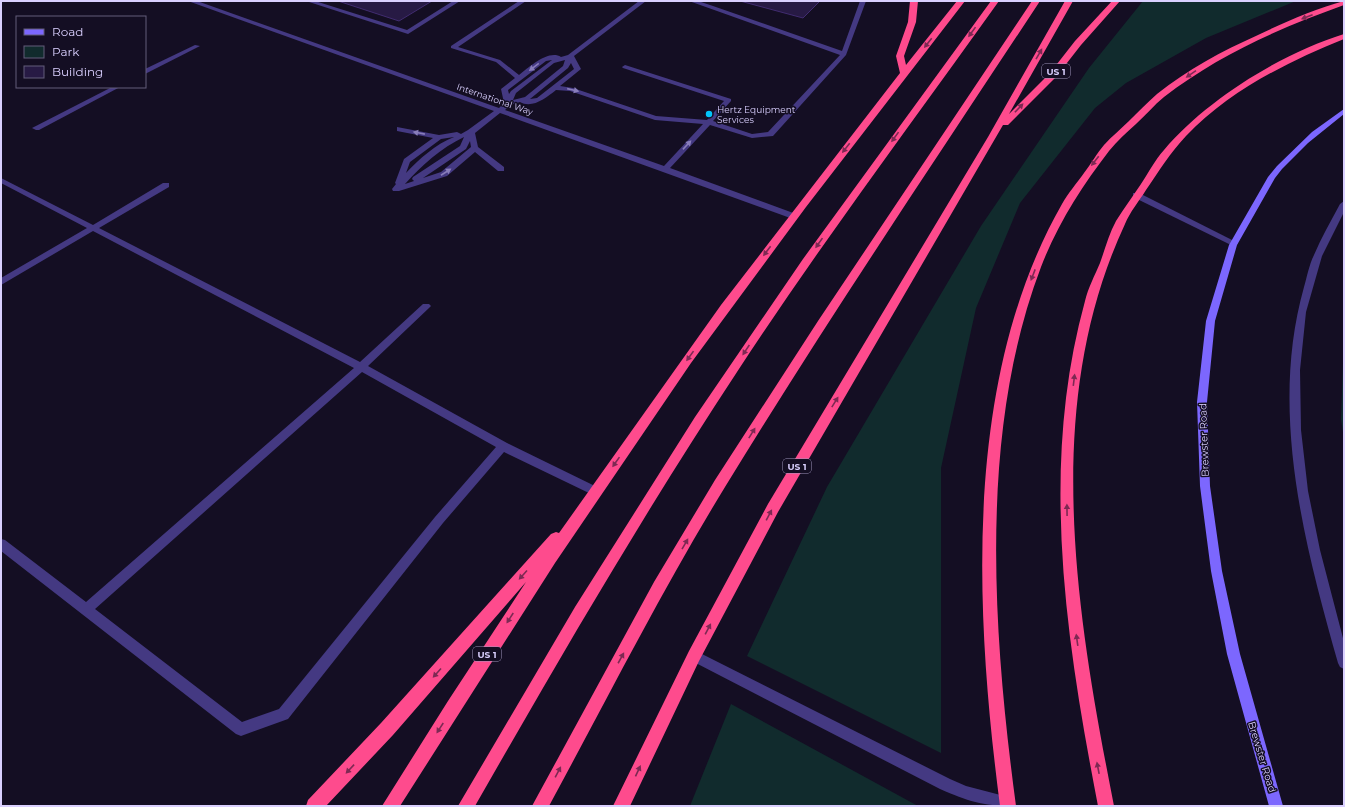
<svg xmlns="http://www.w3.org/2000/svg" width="1345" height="807" font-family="Montserrat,sans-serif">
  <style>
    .green { fill: #112b2d }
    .building { fill: #271a44; stroke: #412c70 }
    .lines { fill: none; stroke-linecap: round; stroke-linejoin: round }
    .lane { fill: #443982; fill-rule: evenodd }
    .secondary { fill: #7c67fe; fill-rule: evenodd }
    .highway { fill: #fe4b8d; fill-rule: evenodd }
    .oneway { fill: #7d2953 }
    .oneway2 { fill: #887dba }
    .poi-dot { fill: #01c5fa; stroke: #140e23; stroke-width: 1.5 }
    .labels { text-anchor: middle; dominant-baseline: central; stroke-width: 3; stroke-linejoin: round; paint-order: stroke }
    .shield { fill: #140e23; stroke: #9f96bd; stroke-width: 1 }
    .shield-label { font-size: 9px; font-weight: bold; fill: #dad0ff }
    .far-street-label { font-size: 9px; fill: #dad0ff; stroke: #140e23 }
    .far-poi-label { font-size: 9px; fill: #dad0ff; stroke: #140e23; text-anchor: start }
    .street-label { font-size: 10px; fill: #dad0ff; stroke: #140e23 }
  </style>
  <rect width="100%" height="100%" fill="#140e23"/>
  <g class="green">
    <path d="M1143,1H1296L1206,38L1126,83L1095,108L1020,203L976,308L941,468V753L747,656L827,487L981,226L1089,68Z"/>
    <path d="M1344,334V439L1341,419Z"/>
    <path d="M731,704L918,806H690Z"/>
  </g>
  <g class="building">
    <path d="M338,1H432L399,21Z"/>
    <path d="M740,1H820L803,18Z"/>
  </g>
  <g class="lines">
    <g class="lane">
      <path d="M188,1H197L499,108L504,103L501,89L515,78L496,62L451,48V46L519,1H526L458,47L500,60L519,75C529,67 549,49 561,57L568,55L639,1H646L574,56L581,69L560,86L573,88L656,116L707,120L724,101L623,68L622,67L625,65L731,99V101L713,121L752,134L768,132L840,55L689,1H698L713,6L842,51L860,1H866L846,55L773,136L752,138L710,125L670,168L796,214V218L793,219L500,113L475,133L478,147L504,167V171H498L475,152L447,176L399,191H393L392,189L396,184L395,183L404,159L433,138L397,131V127L439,135L457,132L461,134L468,130L494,111ZM552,60L511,91L509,94L508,90L546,61ZM565,60L563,66L525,97L513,100L516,93L554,63ZM571,63L574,69L537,98L530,99L568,68ZM556,90L570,91L655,120L703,124L664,166L505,110L510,105L520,102C532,109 546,98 556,90ZM454,137C436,144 419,159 406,173L410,162L441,139ZM464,137L460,146L413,177L412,179L414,181L405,184C422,165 441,148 464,137ZM470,141L471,147L441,172L423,178L466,149Z"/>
      <path d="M306,1H315L407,30L453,1H460L408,34Z"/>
      <path d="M195,45L200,46L145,74V69Z"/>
      <path d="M112,87H120L39,130H36L32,128Z"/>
      <path d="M1,178L93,225L163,183H169V187L99,228L360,362L423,304H429L431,306L429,308L368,366L507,443L599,488L600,491L599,494L595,496L591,494L504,452L443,523L288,719L241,736L236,734L1,551V539L5,540L86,602L354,368L93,231L1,285V278L87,228L1,183ZM362,372L496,447L435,517L279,709L242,722L95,609Z"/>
      <path d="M1133,193H1139L1238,243L1234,246L1231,245L1133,197Z"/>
      <path d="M1344,201V212L1322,256L1306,312L1300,370L1301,430L1308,491L1320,550L1344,642V669L1340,667L1338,663C1304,543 1269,411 1304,287C1307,277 1309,265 1314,255C1321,238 1331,221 1340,204Z"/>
      <path d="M694,650L950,779L966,786L1012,798L1014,803L1013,806C982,806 968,801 940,789L690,660L688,656L690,652Z"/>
    </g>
    <path class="secondary" d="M1344,109V114L1308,143L1282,169L1275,178L1237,245L1215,321L1207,402L1210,486L1222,571L1240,654L1283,806H1269L1227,654L1211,571L1200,486L1197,402L1206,321L1229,245L1268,177L1277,166L1312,132Z"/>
    <g class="highway">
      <path d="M910,1H918L916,22L904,56L906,65L957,1H965L806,207L691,363L555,563L400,806H382L448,701L526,582L393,735L326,806H306L308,800L381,723L551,534L556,532L559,533L721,305L900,73L896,56L908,22Z"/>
      <path d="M991,1H999C911,124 820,245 737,372C644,513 559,659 475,806H458L575,607L695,417L803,259Z"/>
      <path d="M1032,1H1040C934,162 826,322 725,487C662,590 607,699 549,806H532L654,582L715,480L818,321Z"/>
      <path d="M1065,1H1073L1009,114L1050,73L1075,41L1112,1H1120L1081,45L1056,77L1008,125H1003L778,512L699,661L630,806H613L689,651L768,504L988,137Z"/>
      <path d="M1344,1V5C1280,28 1218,55 1164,97C1154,105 1146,115 1136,124C1127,132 1117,141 1109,151C1082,186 1057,225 1041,267C978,432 993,634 1016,806H1000C975,613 962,379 1062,204C1068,193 1077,183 1084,173C1091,164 1097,153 1104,145C1112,136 1121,129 1129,121C1138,112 1147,103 1157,94C1187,70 1222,51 1258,35C1285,22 1315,9 1344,1Z"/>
      <path d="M1344,34V39C1287,62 1229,91 1186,136C1170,153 1159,171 1146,190C1139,201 1130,212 1125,224C1040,406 1077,617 1114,806H1098C1066,640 1039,467 1085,301C1088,288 1095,275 1100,263C1105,249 1109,234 1116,221C1124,208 1133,196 1141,184C1149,172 1155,160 1164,150C1206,100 1282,53 1344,34Z"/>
    </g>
  </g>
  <defs><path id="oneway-solid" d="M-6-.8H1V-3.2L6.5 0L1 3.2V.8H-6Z"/></defs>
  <g class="oneway">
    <use href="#oneway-solid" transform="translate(1307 17) rotate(159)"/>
    <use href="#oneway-solid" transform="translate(972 32) rotate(126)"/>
    <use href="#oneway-solid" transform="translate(928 43) rotate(128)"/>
    <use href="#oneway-solid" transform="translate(1039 54) rotate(-60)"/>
    <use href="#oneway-solid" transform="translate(1191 74) rotate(146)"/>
    <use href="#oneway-solid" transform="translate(1019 108) rotate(-46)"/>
    <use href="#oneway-solid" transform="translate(895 137) rotate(126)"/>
    <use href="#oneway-solid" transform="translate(846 148) rotate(128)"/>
    <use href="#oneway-solid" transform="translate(1095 161) rotate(128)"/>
    <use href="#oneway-solid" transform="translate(819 243) rotate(125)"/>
    <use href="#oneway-solid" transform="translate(767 251) rotate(127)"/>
    <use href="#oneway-solid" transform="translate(1033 275) rotate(111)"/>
    <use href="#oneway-solid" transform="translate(746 350) rotate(124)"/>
    <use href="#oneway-solid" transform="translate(690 356) rotate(126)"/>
    <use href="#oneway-solid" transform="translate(1074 380) rotate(-83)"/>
    <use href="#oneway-solid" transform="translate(835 402) rotate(-58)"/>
    <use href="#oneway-solid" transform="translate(752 433) rotate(-58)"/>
    <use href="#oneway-solid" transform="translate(616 462) rotate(125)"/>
    <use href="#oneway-solid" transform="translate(1067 510) rotate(-91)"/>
    <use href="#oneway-solid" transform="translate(769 515) rotate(-62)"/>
    <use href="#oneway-solid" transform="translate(685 544) rotate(-60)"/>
    <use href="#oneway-solid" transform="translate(523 575) rotate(132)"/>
    <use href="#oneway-solid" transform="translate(510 618) rotate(123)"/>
    <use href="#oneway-solid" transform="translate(708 629) rotate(-62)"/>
    <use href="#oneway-solid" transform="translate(1077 640) rotate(-98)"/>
    <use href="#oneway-solid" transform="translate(621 658) rotate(-61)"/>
    <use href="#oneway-solid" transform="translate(437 673) rotate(132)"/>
    <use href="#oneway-solid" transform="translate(440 728) rotate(123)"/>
    <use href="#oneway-solid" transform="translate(1098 768) rotate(-101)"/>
    <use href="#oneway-solid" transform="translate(350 769) rotate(133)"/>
    <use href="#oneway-solid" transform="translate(638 771) rotate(-65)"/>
    <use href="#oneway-solid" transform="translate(558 772) rotate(-62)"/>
  </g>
  <g class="oneway2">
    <use href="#oneway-solid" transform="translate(534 67) rotate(143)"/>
    <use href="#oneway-solid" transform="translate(573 90) rotate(13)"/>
    <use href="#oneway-solid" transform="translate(419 133) rotate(-169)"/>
    <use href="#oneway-solid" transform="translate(687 145) rotate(-47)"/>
    <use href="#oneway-solid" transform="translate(446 172) rotate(-33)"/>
  </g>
  <circle class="poi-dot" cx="709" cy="114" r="4"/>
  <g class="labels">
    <g class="shield">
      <rect x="1042" y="64" width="28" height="14" rx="3"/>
      <rect x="783" y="459" width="28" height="14" rx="3"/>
      <rect x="473" y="647" width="28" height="14" rx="3"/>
    </g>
    <g class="shield-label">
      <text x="1056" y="71">US 1</text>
      <text x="797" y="466">US 1</text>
      <text x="487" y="654">US 1</text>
    </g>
    <g class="far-street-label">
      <text transform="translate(495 99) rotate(19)">International Way</text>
    </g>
    <g class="far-poi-label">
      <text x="717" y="109">Hertz Equipment<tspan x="717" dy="10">Services</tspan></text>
    </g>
    <g class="street-label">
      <text transform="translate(1204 440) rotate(-92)">Brewster Road</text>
      <text transform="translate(1262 757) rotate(73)">Brewster Road</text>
    </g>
  </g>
  <rect width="1345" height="807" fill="none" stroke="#dad0ff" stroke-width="4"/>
  <rect x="16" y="16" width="130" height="72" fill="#140e23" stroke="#635c7b"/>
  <rect x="24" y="29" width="20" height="6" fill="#7c67fe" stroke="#635c7b"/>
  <text x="52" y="36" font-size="12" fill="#dad0ff">Road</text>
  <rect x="24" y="46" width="20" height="12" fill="#112b2d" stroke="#635c7b"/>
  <text x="52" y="56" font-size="12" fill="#dad0ff">Park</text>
  <rect x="24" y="66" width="20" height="12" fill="#271a44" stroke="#635c7b"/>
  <text x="52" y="76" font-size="12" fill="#dad0ff">Building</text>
</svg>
